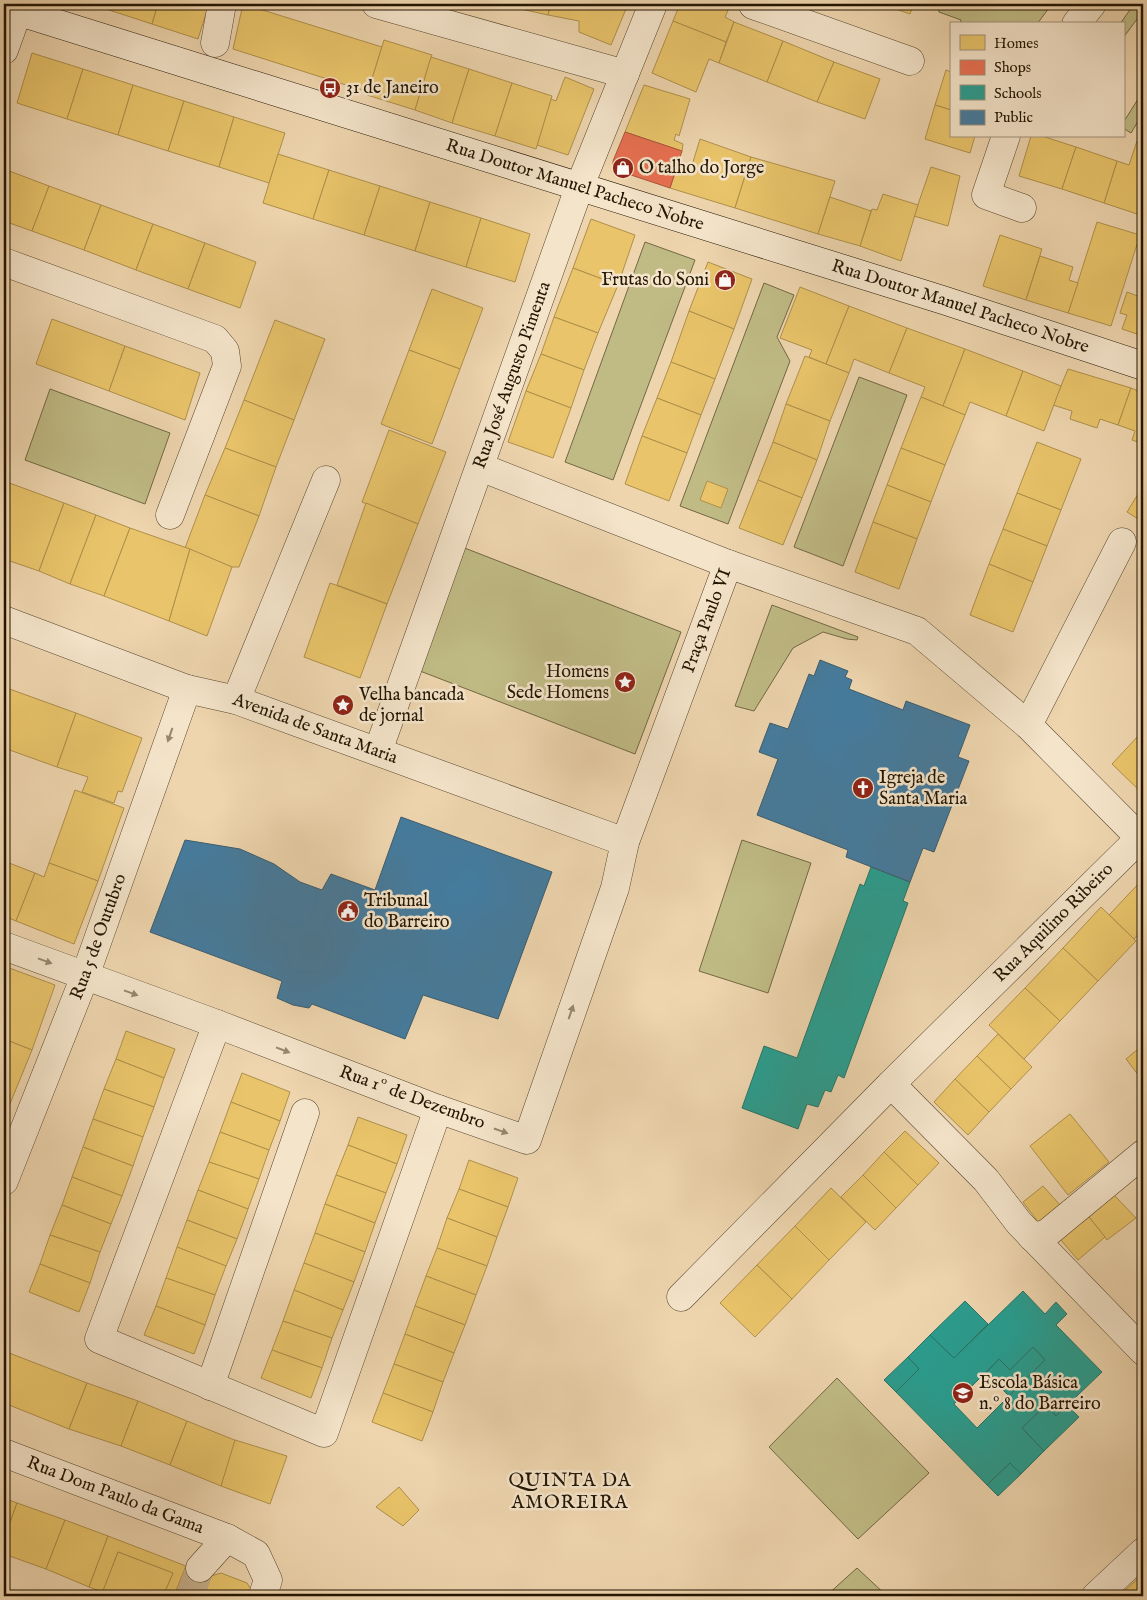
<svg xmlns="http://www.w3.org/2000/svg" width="1147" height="1600" font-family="'IM FELL English',serif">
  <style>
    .green { fill: #c0bb85; stroke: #726844 }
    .homes { fill: #e9c46a; stroke: #ae904b }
    .shops { fill: #e76f51; stroke: #ac5439 }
    .schools { fill: #2a9d8f; stroke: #287465; fill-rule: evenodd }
    .public { fill: #457b9d; stroke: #3b5c6e }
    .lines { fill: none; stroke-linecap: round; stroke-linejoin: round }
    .street-tunnel { stroke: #c5af8c; stroke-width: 28; stroke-dasharray: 28 14; stroke-linecap: butt }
    .street-casing { stroke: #56452d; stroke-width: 29 }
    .secondary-casing { stroke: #231502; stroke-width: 29 }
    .street { stroke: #f4e4ca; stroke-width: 28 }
    .secondary { stroke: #f4e4ca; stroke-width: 28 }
    .oneway { fill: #968770 }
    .labels { text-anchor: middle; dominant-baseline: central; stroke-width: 5; stroke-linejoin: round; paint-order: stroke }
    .poi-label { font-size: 18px; fill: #231502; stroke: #f4e4ca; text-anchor: start }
    .street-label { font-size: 18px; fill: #231502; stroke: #f4e4ca }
    .neighbourhood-label { font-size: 19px; letter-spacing: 1px; fill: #231502; stroke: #f4e4ca }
  </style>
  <rect width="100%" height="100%" fill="#eed5ae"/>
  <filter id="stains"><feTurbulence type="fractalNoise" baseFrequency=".004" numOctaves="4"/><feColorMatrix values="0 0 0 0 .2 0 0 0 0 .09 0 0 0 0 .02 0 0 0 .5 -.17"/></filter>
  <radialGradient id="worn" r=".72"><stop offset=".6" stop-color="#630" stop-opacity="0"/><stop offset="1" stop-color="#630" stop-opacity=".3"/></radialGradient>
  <g class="green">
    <path d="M937,4H1052L1037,24H960L961,20L939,12Z"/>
    <path d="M1134,4H1143V11L1123,38V24H1120Z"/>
    <path d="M1143,91V113L1131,133L1123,128V123Z"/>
    <path d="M645,242L695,260L613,480L565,462Z"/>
    <path d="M764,283L794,295L777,337L790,361L728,524L680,506Z"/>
    <path d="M859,377L907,395L843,566L794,547Z"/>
    <path d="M50,389L170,433L145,504L25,460Z"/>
    <path d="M462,547L681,632L635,754L420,671Z"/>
    <path d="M772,605L858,637L857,640L847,639L823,632L793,648L754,711L735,706Z"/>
    <path d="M742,840L811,863L768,993L699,971Z"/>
    <path d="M837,1378L929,1473L858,1539L769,1447Z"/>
    <path d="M857,1568L887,1596H826Z"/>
  </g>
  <g class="homes">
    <path d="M108,4H158L152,24L106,9Z"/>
    <path d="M158,4H209L198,39L152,24Z"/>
    <path d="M243,4L382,47L368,92L233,49Z"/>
    <path d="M507,4H551L548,15L507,6Z"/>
    <path d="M551,4H628L611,45L579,32V21L548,15Z"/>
    <path d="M680,4H731L725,17L734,22L726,42L673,21Z"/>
    <path d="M882,4H914L910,14Z"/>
    <path d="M673,21L726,42L719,63L709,59L696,92L652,73Z"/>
    <path d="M734,22L783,41L767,82L719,63Z"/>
    <path d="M384,40L432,55L415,110L367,95Z"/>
    <path d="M783,41L834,62L817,102L767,82Z"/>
    <path d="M32,53L83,69L67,119L17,103Z"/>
    <path d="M431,57L469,69L452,123L415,110Z"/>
    <path d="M834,62L880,79L865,119L817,102Z"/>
    <path d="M83,69L133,85L118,135L67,119Z"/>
    <path d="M469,69L512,83L495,136L452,123Z"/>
    <path d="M946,70L951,72V110L935,105Z"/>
    <path d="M565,77L594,89L568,155L537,145L551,99L556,101Z"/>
    <path d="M512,83L552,96L536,149L495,136Z"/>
    <path d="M133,85L184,101L168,151L118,135Z"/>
    <path d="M644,85L690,99L679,136L676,134L674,140L683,144L682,151L625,132Z"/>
    <path d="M184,101L234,117L219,167L168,151Z"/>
    <path d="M935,105L951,110V136H975L970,153L925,139Z"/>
    <path d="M234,117L285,133L269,183L219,167Z"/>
    <path d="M1031,136H1042L1076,147L1062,189L1019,176Z"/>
    <path d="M700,139L751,157L735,208L670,188L676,170L689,175Z"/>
    <path d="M1137,141L1143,144V216L1104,203L1117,161L1129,165Z"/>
    <path d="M1076,147L1117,161L1104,203L1062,189Z"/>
    <path d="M278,154L329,170L313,219L263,203Z"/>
    <path d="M751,157L835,181L818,234L735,208Z"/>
    <path d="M931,167L960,176L948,226L914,216Z"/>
    <path d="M4,169L49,186L32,231L4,221Z"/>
    <path d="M329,170L380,186L364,235L313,219Z"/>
    <path d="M49,186L101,205L84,250L32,231Z"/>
    <path d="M380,186L430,202L415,251L364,235Z"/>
    <path d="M883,194L918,205L901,261L860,246L872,209L877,210Z"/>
    <path d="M830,197L871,211L860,246L818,234Z"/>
    <path d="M430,202L481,218L466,267L415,251Z"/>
    <path d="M101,205L153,224L136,270L84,250Z"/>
    <path d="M481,218L530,234L515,282L466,267Z"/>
    <path d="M591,219L635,235L618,285L573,268Z"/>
    <path d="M1097,222L1140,235L1111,326L1068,313Z"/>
    <path d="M153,224L205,243L188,289L136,270Z"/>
    <path d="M1000,235L1042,249L1026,300L983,286Z"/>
    <path d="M205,243L256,262L240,308L188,289Z"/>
    <path d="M1040,256L1073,267L1069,280L1078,283L1068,313L1026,300Z"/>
    <path d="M708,262L752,279L734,329L689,311Z"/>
    <path d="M573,268L618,285L598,333L554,317Z"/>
    <path d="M800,287L849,306L826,364L809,357L812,350L780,338Z"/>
    <path d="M432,289L483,308L460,369L409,350Z"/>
    <path d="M1127,292L1143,298V336L1122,329L1127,315L1120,313Z"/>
    <path d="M849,306L907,328L889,373L854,359L849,373L826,364Z"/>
    <path d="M689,311L734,329L715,379L671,362Z"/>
    <path d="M554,317L598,333L584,370L541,354Z"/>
    <path d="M52,319L125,346L109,391L36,364Z"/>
    <path d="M275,320L325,339L294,420L244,400Z"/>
    <path d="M907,328L965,349L943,406L921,397L925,387L889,373Z"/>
    <path d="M125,346L200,373L185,420L109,391Z"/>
    <path d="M965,349L1023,371L1006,416L970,402L965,415L943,406Z"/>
    <path d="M409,350L460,369L432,444L381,424Z"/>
    <path d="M541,354L584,370L571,408L526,391Z"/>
    <path d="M805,356L849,373L830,421L786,404Z"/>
    <path d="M671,362L715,379L701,415L657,398Z"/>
    <path d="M1068,369L1131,388L1118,425L1100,419L1097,428L1070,419L1072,411L1053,405Z"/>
    <path d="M1023,371L1061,386L1044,431L1006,416Z"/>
    <path d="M1131,388L1143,393V444L1132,440L1135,431L1118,425Z"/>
    <path d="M526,391L571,408L553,458L508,442Z"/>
    <path d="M921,397L965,415L945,465L901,448Z"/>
    <path d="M657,398L701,415L687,453L642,436Z"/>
    <path d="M244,400L294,420L276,467L225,448Z"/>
    <path d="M786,404L830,421L817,460L773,442Z"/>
    <path d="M389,430L446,452L418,524L362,502Z"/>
    <path d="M642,436L687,453L669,501L625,484Z"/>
    <path d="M773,442L817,460L802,498L758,480Z"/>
    <path d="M1037,442L1081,459L1061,510L1017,493Z"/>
    <path d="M225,448L276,467L259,516L205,495Z"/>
    <path d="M901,448L945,465L931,502L887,485Z"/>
    <path d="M758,480L802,498L783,545L739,528Z"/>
    <path d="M4,481L64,503L39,571L4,559Z"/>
    <path d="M707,481L728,489L721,508L700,500Z"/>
    <path d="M887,485L931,502L917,539L873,522Z"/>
    <path d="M1143,486V522L1127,512Z"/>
    <path d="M1017,493L1061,510L1047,546L1003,529Z"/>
    <path d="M205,495L259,516L239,567H232L185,548Z"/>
    <path d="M64,503L96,515L70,584L39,571Z"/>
    <path d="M366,503L418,524L387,604L337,585Z"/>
    <path d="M96,515L130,528L104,596L70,584Z"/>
    <path d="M873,522L917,539L899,589L855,572Z"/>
    <path d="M130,528L190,549L169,621L104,596Z"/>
    <path d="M1003,529L1047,546L1033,582L989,564Z"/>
    <path d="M190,549L232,567L207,636L169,621Z"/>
    <path d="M989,564L1033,582L1013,632L970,615Z"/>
    <path d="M330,583L387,604L360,678L304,657Z"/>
    <path d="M4,687L76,713L57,767L4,748Z"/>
    <path d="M76,713L142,738L122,792L118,791L114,803L82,792L88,777L57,767Z"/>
    <path d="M1139,735L1143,738V794L1112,764Z"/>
    <path d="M75,790L124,808L98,881L49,863Z"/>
    <path d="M4,861L35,873L16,921L4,916Z"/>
    <path d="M49,863L98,881L74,944L16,921L35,873L44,877Z"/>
    <path d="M1143,879V929L1134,939L1109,915Z"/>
    <path d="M1101,907L1136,941L1098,981L1063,948Z"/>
    <path d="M1063,948L1098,981L1060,1021L1025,988Z"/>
    <path d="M4,966L55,985L32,1050L4,1039Z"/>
    <path d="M1025,988L1060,1021L1024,1059L989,1025Z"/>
    <path d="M126,1031L175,1049L164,1078L116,1059Z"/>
    <path d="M998,1034L1032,1067L1011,1089L977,1056Z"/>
    <path d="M4,1039L32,1050L7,1111L4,1110Z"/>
    <path d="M1143,1045V1081L1126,1059Z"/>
    <path d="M977,1056L1011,1089L989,1112L955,1079Z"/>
    <path d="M116,1059L164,1078L154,1107L104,1089Z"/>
    <path d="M242,1073L290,1092L280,1121L231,1102Z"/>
    <path d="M955,1079L989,1112L968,1135L934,1102Z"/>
    <path d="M104,1089L154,1107L143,1137L93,1119Z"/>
    <path d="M231,1102L280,1121L269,1150L220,1132Z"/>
    <path d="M1070,1114L1109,1162L1068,1195L1030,1146Z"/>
    <path d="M358,1117L407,1135L397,1164L348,1145Z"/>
    <path d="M93,1119L143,1137L133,1166L83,1147Z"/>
    <path d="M905,1131L939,1163L918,1185L884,1152Z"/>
    <path d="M220,1132L269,1150L259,1179L209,1162Z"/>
    <path d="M348,1145L397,1164L386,1193L336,1175Z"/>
    <path d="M83,1147L133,1166L122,1196L72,1177Z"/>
    <path d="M884,1152L918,1185L896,1208L863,1175Z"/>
    <path d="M469,1160L518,1178L508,1207L459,1189Z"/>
    <path d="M209,1162L259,1179L248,1209L198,1190Z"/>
    <path d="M336,1175L386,1193L375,1223L325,1204Z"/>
    <path d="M863,1175L896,1208L875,1230L841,1197Z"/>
    <path d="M72,1177L122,1196L111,1224L62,1205Z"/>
    <path d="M1043,1186L1060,1205L1039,1223L1023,1202Z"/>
    <path d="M831,1188L866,1222L829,1260L795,1226Z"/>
    <path d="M459,1189L508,1207L497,1237L447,1218Z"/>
    <path d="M198,1190L248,1209L237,1239L187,1220Z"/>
    <path d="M1114,1195L1136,1218L1107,1240L1089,1217Z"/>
    <path d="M325,1204L375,1223L365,1252L315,1233Z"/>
    <path d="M62,1205L111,1224L100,1252L50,1235Z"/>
    <path d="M1089,1217L1105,1237L1078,1260L1060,1239Z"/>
    <path d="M447,1218L497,1237L487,1266L437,1248Z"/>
    <path d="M187,1220L237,1239L226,1266L177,1247Z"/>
    <path d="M795,1226L829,1260L792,1299L757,1265Z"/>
    <path d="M315,1233L365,1252L354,1282L304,1263Z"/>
    <path d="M50,1235L100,1252L90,1283L40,1264Z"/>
    <path d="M177,1247L226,1266L215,1295L166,1278Z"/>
    <path d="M437,1248L487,1266L476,1295L426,1276Z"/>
    <path d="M304,1263L354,1282L343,1310L294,1290Z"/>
    <path d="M40,1264L90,1283L79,1312L29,1292Z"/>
    <path d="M757,1265L792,1299L755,1337L720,1303Z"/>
    <path d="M426,1276L476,1295L465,1325L415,1306Z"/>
    <path d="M166,1278L215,1295L205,1325L156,1306Z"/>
    <path d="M294,1290L343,1310L332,1338L283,1321Z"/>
    <path d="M156,1306L205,1325L194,1354L144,1335Z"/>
    <path d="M415,1306L465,1325L454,1353L405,1334Z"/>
    <path d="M283,1321L332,1338L322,1368L272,1350Z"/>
    <path d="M405,1334L454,1353L443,1382L394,1364Z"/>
    <path d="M272,1350L322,1368L311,1398L261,1378Z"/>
    <path d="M4,1351L87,1383L69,1429L4,1403Z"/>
    <path d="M394,1364L443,1382L433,1412L383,1393Z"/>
    <path d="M87,1383L138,1401L121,1446L69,1429Z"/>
    <path d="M383,1393L433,1412L422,1441L372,1422Z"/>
    <path d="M138,1401L187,1421L170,1465L121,1446Z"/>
    <path d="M187,1421L237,1441L221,1486L170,1465Z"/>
    <path d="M235,1440L287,1456L270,1504L221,1486Z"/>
    <path d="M399,1487L419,1510L403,1526L376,1507Z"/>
    <path d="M4,1498L17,1503L4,1539Z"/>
    <path d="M17,1503L65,1520L46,1569L4,1554V1539Z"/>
    <path d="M65,1520L108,1536L89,1587L46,1569Z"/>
    <path d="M108,1536L186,1566L174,1596H163L173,1573L118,1552L103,1592L89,1587Z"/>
    <path d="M118,1552L173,1573L163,1596H101Z"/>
    <path d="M186,1566L211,1576L221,1573L247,1583L252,1591L267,1596H174Z"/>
    <path d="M1143,1574V1596H1125L1122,1593Z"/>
  </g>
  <path class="shops" d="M625,132L682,151L670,188L616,170L613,167V161Z"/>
  <g class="schools">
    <path d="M871,867L910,882L903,901L908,903L844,1078L838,1075L831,1092L825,1090L818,1107L807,1104L798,1129L742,1108L764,1046L797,1058L860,884L864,886Z"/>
    <path d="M1023,1291L1045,1314L1056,1302L1067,1314L1056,1325L1102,1372L1056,1416L1046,1405L1022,1428L1044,1451L1021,1474L1010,1463L987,1485L896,1392L919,1369L908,1357L930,1335L954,1358ZM1033,1347L1045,1360L977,1428L954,1404L999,1359L1010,1370Z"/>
    <path d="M965,1301L988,1324L954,1358L930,1335Z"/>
    <path d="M1033,1347L1045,1360L1009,1396L986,1373L999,1359L1010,1370Z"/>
    <path d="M908,1357L919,1369L896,1392L884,1380Z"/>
    <path d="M1046,1405L1056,1416L1067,1405L1079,1417L1044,1451L1022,1428Z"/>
    <path d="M1010,1463L1021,1474L998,1496L987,1485Z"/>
  </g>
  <g class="public">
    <path d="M820,660L848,671L845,677L852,680L849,689L903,710L906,701L970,725L958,757L969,761L934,852L923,848L910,882L846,857L848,850L757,815L778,759L759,752L770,723L788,729L809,674L814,676Z"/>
    <path d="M401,817L552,872L498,1019L423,995L405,1039L312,1004L309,1008L293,1005L277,998L282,981L150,932L185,840L240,849L274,864L300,882L322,890L331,874L375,890Z"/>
  </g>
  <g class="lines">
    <path class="street-tunnel" d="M190,1596L200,1568"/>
    <g class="street-casing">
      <g id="street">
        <path d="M376,4L625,74"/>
        <path d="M753,5L910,61"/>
        <path d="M1076,24L1092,4"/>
        <path d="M215,43L222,4"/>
        <path d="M4,50L18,11"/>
        <path d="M1006,136L986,195L1022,208"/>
        <path d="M4,262L215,339L225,351L227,366L170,515"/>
        <path d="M480,467L728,564L917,631L1028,725L1140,838L891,1084L986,1180L1019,1223L1143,1351"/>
        <path id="s1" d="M4,620L187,689L236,700L625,842"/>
        <path d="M236,700L326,480"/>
        <path d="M1028,725L1122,542"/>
        <path id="s2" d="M378,751L579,188L653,4"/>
        <path id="s3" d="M4,946L217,1024L438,1109L527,1140L615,888L625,842L728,564"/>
        <path d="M217,1024L99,1339L324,1433L438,1109"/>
        <path id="s4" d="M4,1181L85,976L187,689"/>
        <path d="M1032,1237L1046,1234L1143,1154"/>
        <path d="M681,1297L891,1084"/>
        <path d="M210,1386L305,1113"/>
        <path id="s5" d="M4,1453L227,1538L256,1554L268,1580L264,1592"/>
        <path d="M200,1568L227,1538"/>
        <path d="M1096,1596L1143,1552"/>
      </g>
    </g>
    <g class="secondary-casing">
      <g id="secondary">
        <path id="s6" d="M4,7L946,301L1143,366"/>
      </g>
    </g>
    <use href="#street" class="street"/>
    <use href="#secondary" class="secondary"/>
  </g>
  <defs><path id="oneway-solid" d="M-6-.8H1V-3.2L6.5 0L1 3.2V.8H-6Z" transform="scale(1.25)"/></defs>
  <g class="oneway">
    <use href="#oneway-solid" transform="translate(170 735) rotate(109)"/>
    <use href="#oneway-solid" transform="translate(45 961) rotate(20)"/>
    <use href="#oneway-solid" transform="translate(131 993) rotate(20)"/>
    <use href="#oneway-solid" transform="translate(571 1012) rotate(-71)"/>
    <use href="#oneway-solid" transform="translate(283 1050) rotate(21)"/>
    <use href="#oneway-solid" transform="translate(501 1131) rotate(19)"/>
  </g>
  <defs>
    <g id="bus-disc" transform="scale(1.125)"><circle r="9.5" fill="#8f2418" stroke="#f4e4ca"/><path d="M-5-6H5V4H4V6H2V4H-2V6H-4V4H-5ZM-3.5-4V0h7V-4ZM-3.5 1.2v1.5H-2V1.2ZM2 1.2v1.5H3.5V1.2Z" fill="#fff"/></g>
    <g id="shop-disc" transform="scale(1.125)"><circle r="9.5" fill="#8f2418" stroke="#f4e4ca"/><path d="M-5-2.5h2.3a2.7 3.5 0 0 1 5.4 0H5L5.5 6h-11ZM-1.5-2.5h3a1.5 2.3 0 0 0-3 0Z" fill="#fff"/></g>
    <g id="sight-disc" transform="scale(1.125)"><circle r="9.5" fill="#8f2418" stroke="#f4e4ca"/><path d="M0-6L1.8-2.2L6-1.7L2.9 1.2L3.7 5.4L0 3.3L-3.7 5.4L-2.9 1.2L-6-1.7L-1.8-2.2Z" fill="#fff"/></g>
    <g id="church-disc" transform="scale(1.125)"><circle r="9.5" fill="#8f2418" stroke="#f4e4ca"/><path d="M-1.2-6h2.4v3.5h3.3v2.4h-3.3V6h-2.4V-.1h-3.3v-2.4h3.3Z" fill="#fff"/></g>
    <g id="civic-disc" transform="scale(1.125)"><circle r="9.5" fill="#8f2418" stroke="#f4e4ca"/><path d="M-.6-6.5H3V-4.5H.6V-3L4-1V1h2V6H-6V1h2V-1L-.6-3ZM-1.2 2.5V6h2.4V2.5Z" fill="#fff"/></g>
    <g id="school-disc" transform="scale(1.125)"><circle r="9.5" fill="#8f2418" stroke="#f4e4ca"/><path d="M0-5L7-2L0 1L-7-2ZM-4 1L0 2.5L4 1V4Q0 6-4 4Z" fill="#fff"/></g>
  </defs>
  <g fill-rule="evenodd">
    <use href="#bus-disc" x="330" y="88"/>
    <use href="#shop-disc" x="623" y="168"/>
    <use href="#shop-disc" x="725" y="280"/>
    <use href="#sight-disc" x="625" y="682"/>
    <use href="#sight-disc" x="343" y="705"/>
    <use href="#church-disc" x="863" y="788"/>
    <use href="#civic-disc" x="348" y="911"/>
    <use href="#school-disc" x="963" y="1393"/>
  </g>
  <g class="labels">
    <g class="poi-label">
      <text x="346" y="88">31 de Janeiro</text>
      <text x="639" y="168">O talho do Jorge</text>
      <text x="709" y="280" text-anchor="end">Frutas do Soni</text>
      <text x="609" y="672" text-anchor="end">Homens<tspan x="609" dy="21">Sede Homens</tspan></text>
      <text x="359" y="695">Velha bancada<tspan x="359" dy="21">de jornal</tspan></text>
      <text x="879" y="778">Igreja de<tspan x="879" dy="21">Santa Maria</tspan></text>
      <text x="364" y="901">Tribunal<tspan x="364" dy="21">do Barreiro</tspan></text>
      <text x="979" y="1383">Escola Básica<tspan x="979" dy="21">n.º 8 do Barreiro</tspan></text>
    </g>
    <g class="street-label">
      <text stroke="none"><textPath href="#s6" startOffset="598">Rua Doutor Manuel Pacheco Nobre</textPath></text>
      <text stroke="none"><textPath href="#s6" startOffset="1002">Rua Doutor Manuel Pacheco Nobre</textPath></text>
      <text stroke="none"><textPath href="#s2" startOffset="399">Rua José Augusto Pimenta</textPath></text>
      <text stroke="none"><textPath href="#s3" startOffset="1108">Praça Paulo VI</textPath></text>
      <text stroke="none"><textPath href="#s1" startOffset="330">Avenida de Santa Maria</textPath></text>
      <text transform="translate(1054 923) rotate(-45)">Rua Aquilino Ribeiro</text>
      <text stroke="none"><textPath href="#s4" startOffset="262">Rua 5 de Outubro</textPath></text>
      <text transform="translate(412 1098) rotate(20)">Rua 1º de Dezembro</text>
      <text stroke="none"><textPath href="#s5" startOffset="119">Rua Dom Paulo da Gama</textPath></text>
    </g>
    <g class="neighbourhood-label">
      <text x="570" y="1481">QUINTA DA<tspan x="570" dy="22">AMOREIRA</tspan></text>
    </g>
  </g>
  <rect width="1147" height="1600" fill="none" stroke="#eed5ae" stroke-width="20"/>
  <rect x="5" y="5" width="1137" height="1590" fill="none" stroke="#231502" stroke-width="2.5"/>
  <rect x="10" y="10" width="1127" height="1580" fill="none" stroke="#231502"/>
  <rect x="950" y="22" width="175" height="115" fill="#f4e4ca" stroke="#a0917a"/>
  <rect x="960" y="35" width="25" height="15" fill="#e9c46a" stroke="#a0917a"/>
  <text x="994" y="48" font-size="15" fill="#231502">Homes</text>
  <rect x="960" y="60" width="25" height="15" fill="#e76f51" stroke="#a0917a"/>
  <text x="994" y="72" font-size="15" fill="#231502">Shops</text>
  <rect x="960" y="85" width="25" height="15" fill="#2a9d8f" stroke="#a0917a"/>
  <text x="994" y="98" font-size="15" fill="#231502">Schools</text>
  <rect x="960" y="110" width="25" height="15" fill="#457b9d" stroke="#a0917a"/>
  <text x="994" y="122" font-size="15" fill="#231502">Public</text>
  <rect width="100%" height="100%" filter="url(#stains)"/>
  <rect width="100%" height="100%" fill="url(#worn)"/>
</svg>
